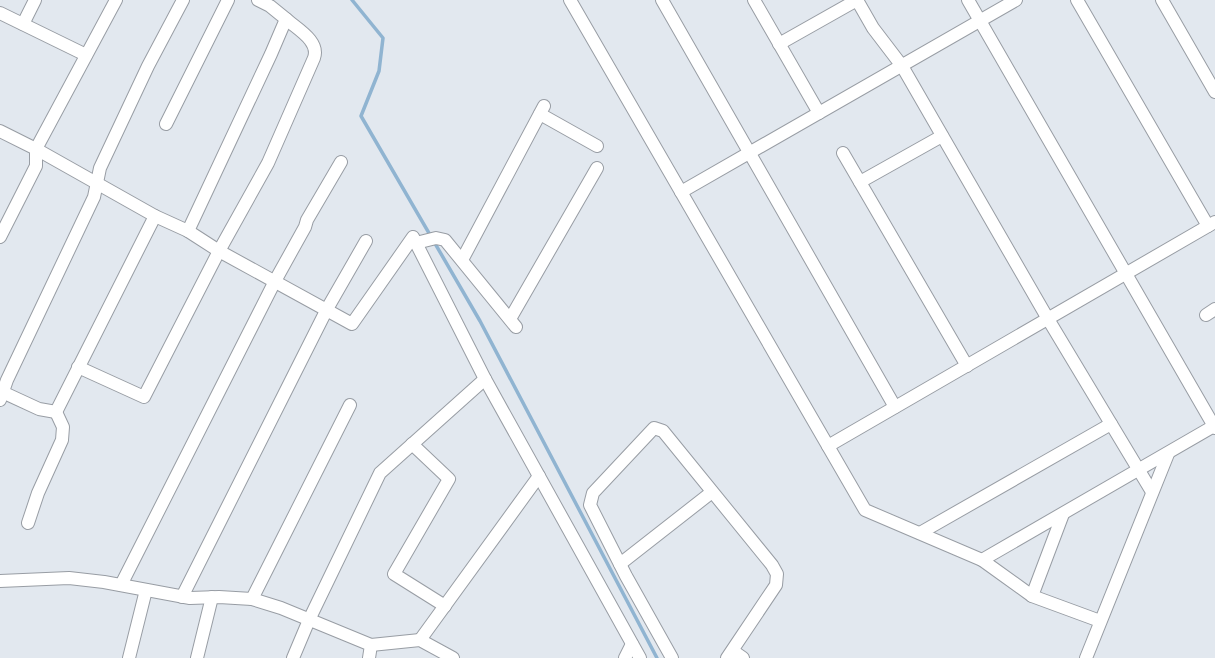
<svg xmlns="http://www.w3.org/2000/svg" width="1215" height="658" font-family="'Golos Text',sans-serif">
  <style>
    .lines { fill: none; stroke-linecap: round; stroke-linejoin: round }
    .stream { stroke: #90b4d1; stroke-width: 3.5 }
    .minor-casing { stroke: #989da4; stroke-width: 14 }
    .minor { stroke: #fff; stroke-width: 12 }
  </style>
  <rect width="100%" height="100%" fill="#e2e8ef"/>
  <g class="lines">
    <path class="stream" d="M352,0L383,38L379,71L361,116L480,321L657,658"/>
    <g class="minor-casing">
      <g id="minor">
        <path d="M570,0L865,510L982,560L1032,596L1100,621"/>
        <path d="M662,0L895,407"/>
        <path d="M754,0L819,113"/>
        <path d="M857,0L873,28L902,66L1048,319L1152,492"/>
        <path d="M968,0L1215,428"/>
        <path d="M1077,0L1208,226"/>
        <path d="M1162,0L1215,92"/>
        <path d="M0,13L86,55"/>
        <path d="M23,24L35,0"/>
        <path d="M779,44L857,0"/>
        <path d="M540,114L597,146"/>
        <path d="M166,124L228,0"/>
        <path d="M0,131L36,149L155,216L188,231L219,251L352,324L413,237L485,379L640,658"/>
        <path d="M843,153L967,366"/>
        <path d="M860,182L942,136"/>
        <path d="M681,192L1016,0"/>
        <path d="M188,231L271,54L286,19L270,6L258,0"/>
        <path d="M0,237L36,166V149L116,0"/>
        <path d="M416,243L436,238L445,240L516,327"/>
        <path d="M462,260L544,106"/>
        <path d="M1206,315L1215,309"/>
        <path d="M510,319L597,168"/>
        <path d="M78,367L144,397L219,251L268,163L314,58C320,41 297,29 286,19"/>
        <path d="M0,391L39,409L56,412"/>
        <path d="M0,400L7,380L94,197L100,168L148,66L183,0"/>
        <path d="M56,412L155,216"/>
        <path d="M412,444L449,479L394,574L445,606"/>
        <path d="M828,446L1215,222"/>
        <path d="M28,523L38,493L62,440L63,427L56,412"/>
        <path d="M920,533L1111,424"/>
        <path d="M982,560L1214,426"/>
        <path d="M620,564L712,492"/>
        <path d="M0,581L69,578L104,582L190,598L219,597L252,599L281,608L371,645L369,658"/>
        <path d="M121,585L275,281L305,227L307,220L341,162"/>
        <path d="M1032,596L1063,514"/>
        <path d="M182,597L327,309L366,241"/>
        <path d="M252,599L350,405"/>
        <path d="M420,640L539,476"/>
        <path d="M371,645L420,640L453,658"/>
        <path d="M733,651L743,658"/>
        <path d="M129,658L146,590"/>
        <path d="M197,658L212,597"/>
        <path d="M293,658L309,620L380,473L485,379"/>
        <path d="M625,658L632,644"/>
        <path d="M672,658L626,576L590,505L593,493L654,428L663,431L772,565L777,574L776,585L727,658"/>
        <path d="M1086,658L1168,454"/>
      </g>
    </g>
    <use href="#minor" class="minor"/>
  </g>
</svg>
